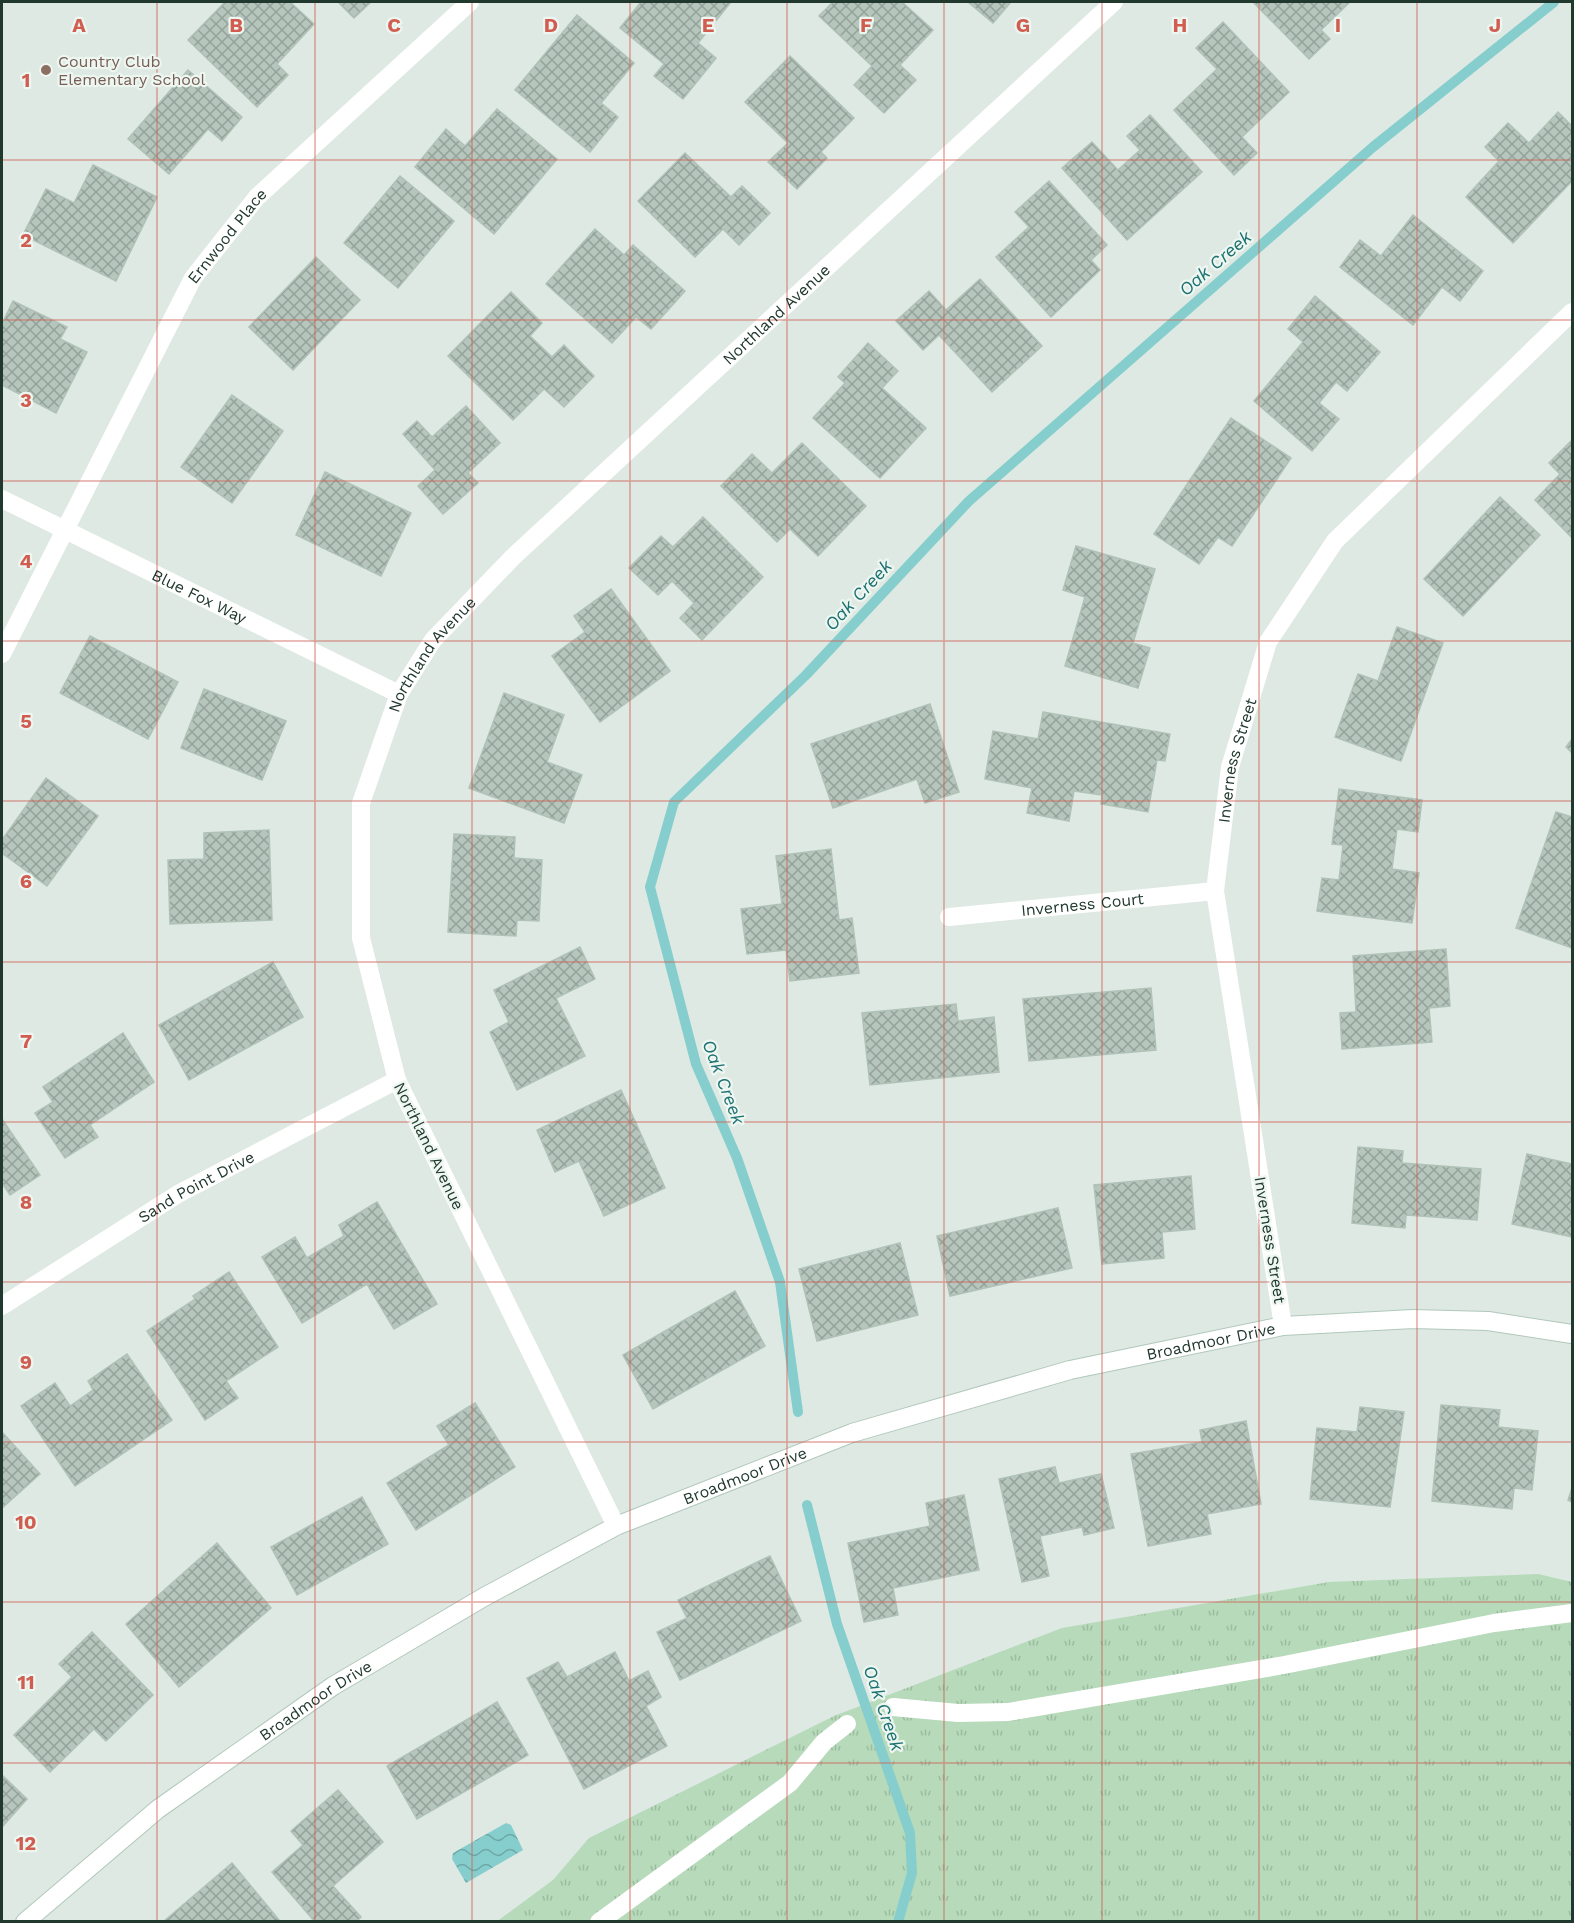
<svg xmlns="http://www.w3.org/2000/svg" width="1574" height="1923" font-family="'Work Sans',sans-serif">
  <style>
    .grass { fill: url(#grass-tufts) }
    .water { fill: url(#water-waves) }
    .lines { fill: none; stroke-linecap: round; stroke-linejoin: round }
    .stream { stroke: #86cecd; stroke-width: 10 }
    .building { fill: url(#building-cross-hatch); stroke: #b0c2b8; stroke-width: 1.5 }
    .secondary-casing { stroke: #b1c8bc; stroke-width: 20 }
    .lane { stroke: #fff; stroke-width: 18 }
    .street { stroke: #fff; stroke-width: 18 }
    .secondary { stroke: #fff; stroke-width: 18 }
    .grid { fill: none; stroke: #d05d50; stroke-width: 1.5; stroke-opacity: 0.55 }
    .education-dot { fill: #8d6e63; stroke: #edf6f0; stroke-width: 2 }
    .labels { text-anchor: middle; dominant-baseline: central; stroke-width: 4.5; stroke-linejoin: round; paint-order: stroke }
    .education-label { font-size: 16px; fill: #785e54; stroke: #edf6f0; text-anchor: start }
    .street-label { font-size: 16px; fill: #20382d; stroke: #edf6f0 }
    .water-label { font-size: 18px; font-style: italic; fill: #1c7171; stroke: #edf6f0 }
    .grid-label { font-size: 20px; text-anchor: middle; font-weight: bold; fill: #d05d50; stroke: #edf6f0; stroke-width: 4.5; stroke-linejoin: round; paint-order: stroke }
  </style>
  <defs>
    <pattern id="grass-tufts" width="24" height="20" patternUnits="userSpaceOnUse" patternTransform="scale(1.5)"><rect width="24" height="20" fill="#b6daba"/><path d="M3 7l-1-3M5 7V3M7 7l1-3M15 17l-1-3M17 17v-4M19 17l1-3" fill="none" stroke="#9cbca0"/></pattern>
    <pattern id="water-waves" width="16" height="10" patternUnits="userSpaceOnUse" patternTransform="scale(1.5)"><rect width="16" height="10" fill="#86cecd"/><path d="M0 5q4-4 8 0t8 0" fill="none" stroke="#6da8a7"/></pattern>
    <pattern id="building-cross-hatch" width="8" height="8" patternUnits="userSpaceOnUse" patternTransform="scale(1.5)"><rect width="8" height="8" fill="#b6c6bd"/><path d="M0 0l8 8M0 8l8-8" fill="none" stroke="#94a29a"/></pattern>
  </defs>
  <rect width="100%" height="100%" fill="#dde9e2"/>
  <path class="grass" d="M1538,1574L1572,1582V1921L496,1922L553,1880L589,1838L834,1716L1062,1628L1329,1582Z"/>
  <path class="water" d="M506,1823L511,1825L523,1850L466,1883L452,1859L453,1853Z"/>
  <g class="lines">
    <g class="stream">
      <path d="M798,1412L780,1282L737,1158L696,1064L650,887L674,802L806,675L969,501L1373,147L1554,2"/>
      <path d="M807,1505L837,1624L910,1833L912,1873L898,1922"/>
    </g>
  </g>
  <g class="building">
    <path d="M225,2H290L314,24L277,64L288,75L257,107L188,40Z"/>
    <path d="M338,2H371L354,18Z"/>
    <path d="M641,2H731L698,43L716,58L683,99L654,76L664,64L620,28Z"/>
    <path d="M833,2H902L933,30L900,65L916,80L884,113L854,85L872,66L819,16Z"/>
    <path d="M968,2H1011L993,23Z"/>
    <path d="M1253,2H1350L1321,30L1330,39L1309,59Z"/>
    <path d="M577,15L634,63L601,103L618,117L590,152L515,90Z"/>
    <path d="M1223,22L1289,92L1242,137L1257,153L1234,175L1174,110L1217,69L1196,48Z"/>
    <path d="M790,56L854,118L821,152L827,158L797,189L768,162L788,143L745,102Z"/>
    <path d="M188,70L242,117L222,141L208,129L169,174L128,139Z"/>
    <path d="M497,109L557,159L494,234L415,167L446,129L465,146Z"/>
    <path d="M1558,112L1572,126V181L1513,243L1466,197L1499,161L1485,147L1508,123L1529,143Z"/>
    <path d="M1150,115L1202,172L1127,240L1062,168L1092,142L1118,170L1140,150L1127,136Z"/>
    <path d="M685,153L731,197L742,186L770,213L739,245L723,229L695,257L638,201Z"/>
    <path d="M93,165L157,197L116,281L23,235L46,189L74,203Z"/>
    <path d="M400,176L454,221L398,288L344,243Z"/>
    <path d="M1049,181L1107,245L1091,260L1100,270L1051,317L996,257L1029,227L1015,212Z"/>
    <path d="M1413,215L1483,271L1460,301L1442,287L1413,325L1340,267L1360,240L1381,256Z"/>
    <path d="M595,229L624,255L633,245L685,291L651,329L636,317L612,343L546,284Z"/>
    <path d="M316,257L360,300L293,370L249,327Z"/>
    <path d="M980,279L1042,346L992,392L939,335L923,350L896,321L929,291L946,310Z"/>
    <path d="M511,292L542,323L530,336L552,357L564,345L594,376L564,407L544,389L513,420L448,356Z"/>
    <path d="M1315,296L1380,352L1347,391L1336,382L1319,403L1339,419L1312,451L1254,401L1303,342L1288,329Z"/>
    <path d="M13,301L67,327L60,339L87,352L56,413L2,385V324Z"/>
    <path d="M868,343L898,371L882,388L926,428L880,478L813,418L845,383L838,377Z"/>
    <path d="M232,395L283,431L232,503L181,467Z"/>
    <path d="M466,406L500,443L468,473L478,483L443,514L418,486L435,470L403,434L417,421L432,437Z"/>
    <path d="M1231,418L1291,458L1232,546L1218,537L1199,564L1154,534Z"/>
    <path d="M1572,440V538L1535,500L1560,474L1549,463Z"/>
    <path d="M802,443L866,506L818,556L790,529L777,542L721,486L752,454L772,473Z"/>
    <path d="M325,472L411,513L381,576L296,535Z"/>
    <path d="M1500,497L1540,535L1463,616L1424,579Z"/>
    <path d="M703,517L763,577L702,640L680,618L694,603L672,581L658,595L629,568L661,536L673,547Z"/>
    <path d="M1076,546L1155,569L1133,643L1150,648L1138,688L1065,666L1085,597L1063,590Z"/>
    <path d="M611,589L670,671L600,722L552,656L585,632L574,616Z"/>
    <path d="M1397,627L1443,643L1401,761L1335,737L1358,674L1378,681Z"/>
    <path d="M90,636L178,682L148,739L60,693Z"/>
    <path d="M204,689L286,721L262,780L181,748Z"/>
    <path d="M504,693L564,715L547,762L582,775L564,823L469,788Z"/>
    <path d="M930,704L959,792L925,803L917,779L833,808L811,744Z"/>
    <path d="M1043,712L1170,734L1165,761L1157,760L1148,812L1101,804L1102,795L1074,791L1069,821L1027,813L1032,788L985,779L993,731L1038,739Z"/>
    <path d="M1572,739V753L1566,747Z"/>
    <path d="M46,778L98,816L47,886L2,853V840Z"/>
    <path d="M1339,789L1422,800L1418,832L1397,829L1392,869L1419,873L1412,923L1317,911L1322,878L1339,880L1343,845L1332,844Z"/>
    <path d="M1556,812L1572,817V948L1516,928Z"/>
    <path d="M269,830L272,920L170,924L168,860L204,859V833Z"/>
    <path d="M454,834L515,837L514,858L542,860L539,921L517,920L516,936L448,932Z"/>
    <path d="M831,849L839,920L852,918L859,973L790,981L786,950L747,954L741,909L782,904L776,856Z"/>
    <path d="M580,947L595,979L556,998L585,1056L517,1090L490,1032L509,1022L494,990Z"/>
    <path d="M1446,949L1450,1006L1429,1008L1432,1042L1342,1049L1340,1013L1356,1012L1353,956Z"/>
    <path d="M273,962L303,1017L189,1080L159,1025Z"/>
    <path d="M1151,988L1156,1050L1029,1061L1023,999Z"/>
    <path d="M956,1004L958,1021L994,1017L999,1072L870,1085L862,1013Z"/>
    <path d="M123,1033L154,1082L90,1125L98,1137L65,1158L35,1113L53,1102L43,1087Z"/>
    <path d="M621,1090L665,1188L604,1216L579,1161L555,1172L537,1130Z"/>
    <path d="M2,1119L40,1175L10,1195L2,1183Z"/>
    <path d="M1358,1147L1403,1151L1402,1163L1481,1169L1477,1220L1406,1215L1405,1228L1352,1223Z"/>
    <path d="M1527,1154L1572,1164V1237L1512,1224Z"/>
    <path d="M1191,1176L1195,1229L1162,1232L1164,1258L1102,1264L1094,1185Z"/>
    <path d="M377,1202L437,1304L394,1329L367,1284L302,1323L262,1257L295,1237L307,1258L344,1236L339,1225Z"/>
    <path d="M1058,1208L1072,1268L950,1296L937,1236Z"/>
    <path d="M900,1243L918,1315L817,1341L799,1269Z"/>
    <path d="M229,1272L278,1347L226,1381L238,1398L205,1420L147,1331L195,1299L193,1296Z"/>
    <path d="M735,1291L765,1346L653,1409L623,1355Z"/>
    <path d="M127,1354L172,1420L75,1486L21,1406L55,1383L70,1406L93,1390L88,1381Z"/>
    <path d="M475,1403L515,1467L416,1530L387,1483L449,1445L437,1426Z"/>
    <path d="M1441,1405L1500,1410L1498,1427L1538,1431L1532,1490L1514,1488L1512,1509L1432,1501Z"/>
    <path d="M1360,1407L1404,1412L1390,1507L1310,1499L1317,1428L1357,1432Z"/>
    <path d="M1246,1421L1261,1504L1207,1514L1211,1534L1148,1546L1131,1454L1202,1442L1200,1430Z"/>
    <path d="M2,1432L40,1474L2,1508Z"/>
    <path d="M1055,1467L1059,1483L1101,1474L1114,1528L1084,1535L1082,1527L1040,1536L1049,1576L1022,1582L999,1479Z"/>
    <path d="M1572,1488V1502L1568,1500Z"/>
    <path d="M964,1495L979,1570L893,1588L898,1615L864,1622L848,1543L930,1526L926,1503Z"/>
    <path d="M362,1497L388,1544L297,1595L271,1547Z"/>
    <path d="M217,1543L271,1608L179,1687L126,1624Z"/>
    <path d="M770,1556L801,1621L680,1680L657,1632L687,1618L678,1600Z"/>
    <path d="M92,1632L153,1695L106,1741L94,1729L50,1772L14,1735L72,1677L59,1664Z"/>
    <path d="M615,1652L629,1681L648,1671L661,1697L646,1706L667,1746L584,1789L527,1678L558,1662L567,1677Z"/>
    <path d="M497,1702L528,1755L417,1819L387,1766Z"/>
    <path d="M2,1775L27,1799L2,1827Z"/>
    <path d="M338,1790L383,1842L333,1886L361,1917L356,1922H315L272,1872L303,1845L291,1831Z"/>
    <path d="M232,1863L279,1920L277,1922H163Z"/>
  </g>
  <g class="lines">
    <g class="secondary-casing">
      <g id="secondary">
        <path id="s7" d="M25,1922L158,1809L333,1686L484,1597L616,1526L852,1433L1070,1370L1283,1326L1413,1319L1488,1321L1572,1334"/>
      </g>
    </g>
    <g class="lane">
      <path d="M893,1707L958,1713L1008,1712L1284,1665L1494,1623L1572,1613"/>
      <path d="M599,1922L790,1783L824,1742L847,1724"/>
    </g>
    <g class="street">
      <path id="s1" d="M2,499L399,694"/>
      <path id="s2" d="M2,654L193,278L257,197L470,2"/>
      <path id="s3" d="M949,917L1215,891"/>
      <path id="s4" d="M2,1306L178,1194L397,1080"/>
      <path id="s5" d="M1283,1326L1215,891L1230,767L1268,642L1335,541L1572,312"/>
      <path id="s6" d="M616,1526L397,1080L361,938V803L399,694L433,640L513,557L1114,2"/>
    </g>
    <use href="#secondary" class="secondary"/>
  </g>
  <path class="grid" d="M157,2V1922M315,2V1922M472,2V1922M630,2V1922M787,2V1922M944,2V1922M1102,2V1922M1259,2V1922M1417,2V1922M2,160H1572M2,320H1572M2,481H1572M2,641H1572M2,801H1572M2,962H1572M2,1122H1572M2,1282H1572M2,1442H1572M2,1602H1572M2,1763H1572"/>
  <circle class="education-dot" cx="46" cy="70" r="6"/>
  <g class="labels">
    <g class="education-label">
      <text x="58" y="61">Country Club<tspan x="58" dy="18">Elementary School</tspan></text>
    </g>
    <g class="street-label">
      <text stroke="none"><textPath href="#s2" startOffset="476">Ernwood Place</textPath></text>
      <text stroke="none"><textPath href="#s6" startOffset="1431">Northland Avenue</textPath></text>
      <text stroke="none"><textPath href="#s1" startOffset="220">Blue Fox Way</textPath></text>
      <text stroke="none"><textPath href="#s6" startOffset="945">Northland Avenue</textPath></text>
      <text stroke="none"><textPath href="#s5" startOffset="573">Inverness Street</textPath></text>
      <text stroke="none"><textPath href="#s3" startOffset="134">Inverness Court</textPath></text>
      <text transform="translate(429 1146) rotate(64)">Northland Avenue</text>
      <text stroke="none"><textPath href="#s4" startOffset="228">Sand Point Drive</textPath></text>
      <text transform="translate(1270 1240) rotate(81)">Inverness Street</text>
      <text stroke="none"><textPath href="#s7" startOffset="1338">Broadmoor Drive</textPath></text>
      <text stroke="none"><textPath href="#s7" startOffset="852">Broadmoor Drive</textPath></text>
      <text stroke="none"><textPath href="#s7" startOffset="366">Broadmoor Drive</textPath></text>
    </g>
    <g class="water-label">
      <text transform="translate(1215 263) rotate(-41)">Oak Creek</text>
      <text transform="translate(858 595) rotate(-47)">Oak Creek</text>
      <text transform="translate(724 1082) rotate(69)">Oak Creek</text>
      <text transform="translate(884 1708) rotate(71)">Oak Creek</text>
    </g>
  </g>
  <g class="grid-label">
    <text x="79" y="32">A</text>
    <text x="236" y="32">B</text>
    <text x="394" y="32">C</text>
    <text x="551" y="32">D</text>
    <text x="708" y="32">E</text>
    <text x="866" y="32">F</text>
    <text x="1023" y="32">G</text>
    <text x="1180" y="32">H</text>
    <text x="1338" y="32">I</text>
    <text x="1495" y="32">J</text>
    <text x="26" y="87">1</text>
    <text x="26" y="247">2</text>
    <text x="26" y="407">3</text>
    <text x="26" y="568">4</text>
    <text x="26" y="728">5</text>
    <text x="26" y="888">6</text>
    <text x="26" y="1048">7</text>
    <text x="26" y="1209">8</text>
    <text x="26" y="1369">9</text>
    <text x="26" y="1529">10</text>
    <text x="26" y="1689">11</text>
    <text x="26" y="1850">12</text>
  </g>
  <rect width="1574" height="1923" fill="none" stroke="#20382d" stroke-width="6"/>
</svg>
